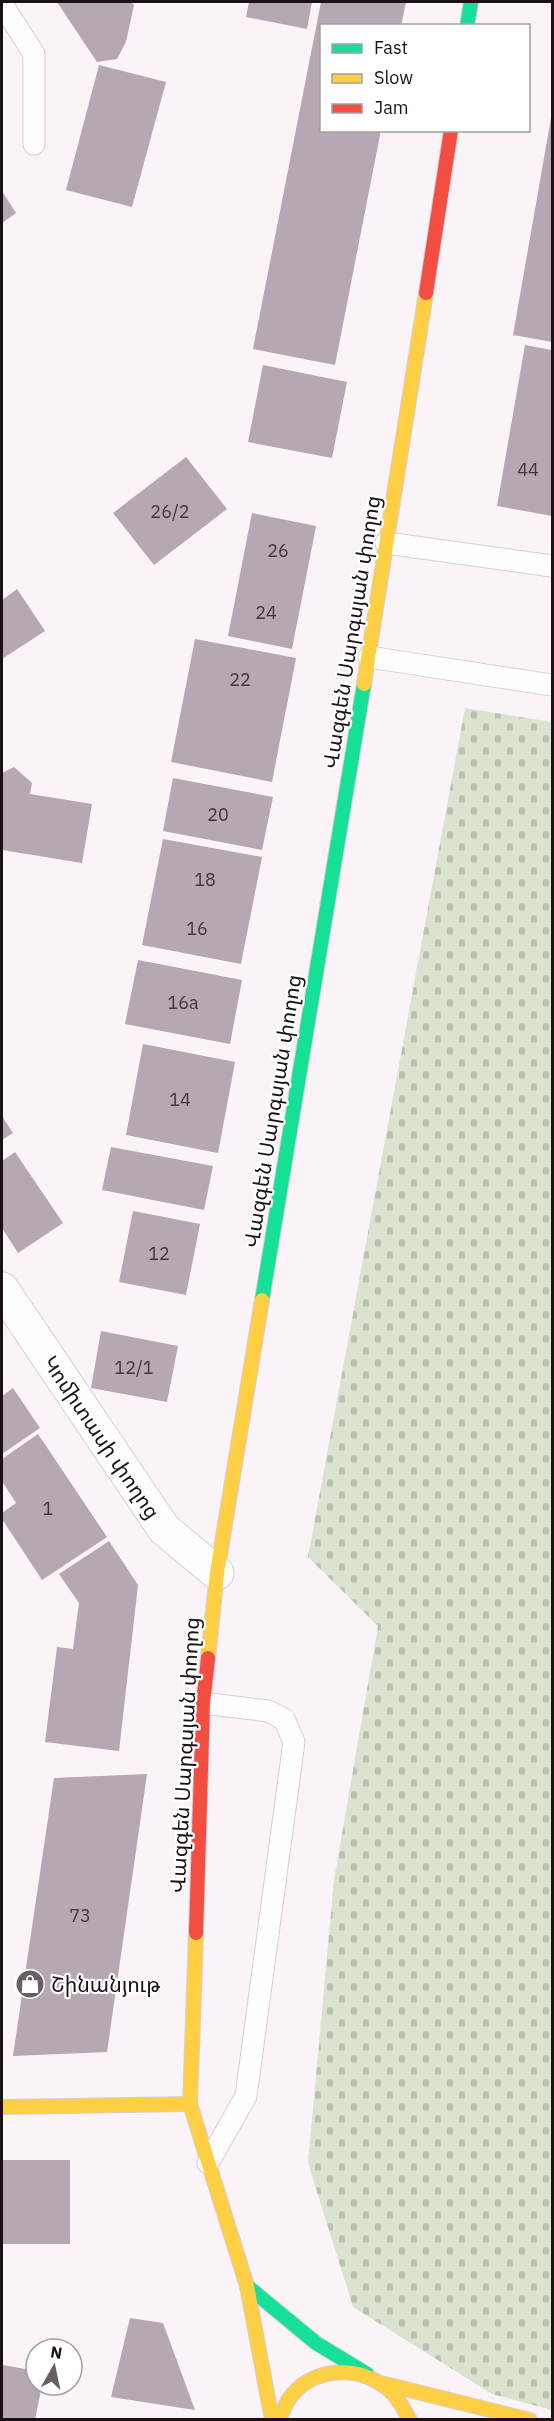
<svg xmlns="http://www.w3.org/2000/svg" width="554" height="2421" font-family="'IBM Plex Sans','Noto Sans Armenian',sans-serif">
  <style>
    .cemetery { fill: url(#cemetery-stones) }
    .building { fill: #b5a8b2 }
    .lines { fill: none; stroke-linecap: round; stroke-linejoin: round }
    .lane-casing { stroke: #d7ced4; stroke-width: 23 }
    .street-casing { stroke: #d7ced4; stroke-width: 35 }
    .fast-casing { stroke: #d7ced4; stroke-width: 16 }
    .slow-casing { stroke: #d7ced4; stroke-width: 16 }
    .jam-casing { stroke: #d7ced4; stroke-width: 16 }
    .lane { stroke: #fefdfe; stroke-width: 21 }
    .street { stroke: #fefdfe; stroke-width: 33 }
    .fast { stroke: #16e098; stroke-width: 14 }
    .slow { stroke: #ffcf43; stroke-width: 14 }
    .jam { stroke: #f24e42; stroke-width: 14 }
    .labels { text-anchor: middle; dominant-baseline: central; stroke-width: 4.5; stroke-linejoin: round; paint-order: stroke }
    .number-label { font-size: 18px; fill: #41363e }
    .street-label { font-size: 21px; fill: #1a1017; stroke: #fff }
    .poi-label { font-size: 21px; fill: #1a1017; stroke: #fff; text-anchor: start }
  </style>
  <defs>
    <pattern id="cemetery-stones" width="16" height="16" patternUnits="userSpaceOnUse" patternTransform="scale(1.5)"><rect width="16" height="16" fill="#dae3cf"/><path d="M2 7V4a2 2 0 0 1 4 0v3zM10 15v-3a2 2 0 0 1 4 0v3z" fill="#bac2b1"/></pattern>
  </defs>
  <rect width="100%" height="100%" fill="#faf3f8"/>
  <path class="cemetery" d="M465,708L552,722V2410L492,2394L353,2307L308,2163L334,1880L378,1626L308,1557Z"/>
  <g class="building">
    <path d="M57,2H131L134,5L126,42L117,59L97,62Z"/>
    <path d="M249,2H312L307,29L246,17Z"/>
    <path d="M321,2H406L401,26H322V130H381L335,365L253,349Z"/>
    <path d="M99,65L166,82L132,207L66,190Z"/>
    <path d="M551,118H552V342L513,335Z"/>
    <path d="M2,191L16,213L2,223Z"/>
    <path d="M525,345L552,350V516L497,506Z"/>
    <path d="M263,365L347,382L332,458L248,442Z"/>
    <path d="M186,457L227,509L154,565L113,513Z"/>
    <path d="M252,513L316,526L292,649L228,636Z"/>
    <path d="M17,589L45,631L2,659V600Z"/>
    <path d="M195,639L296,658L272,782L171,762Z"/>
    <path d="M14,767L32,783L30,794L92,804L82,863L2,850V773Z"/>
    <path d="M173,778L273,797L262,850L163,831Z"/>
    <path d="M163,839L262,857L241,964L142,945Z"/>
    <path d="M138,960L242,980L230,1044L125,1024Z"/>
    <path d="M143,1044L235,1062L218,1153L126,1135Z"/>
    <path d="M2,1116L13,1133L2,1140Z"/>
    <path d="M111,1147L213,1166L204,1210L102,1190Z"/>
    <path d="M15,1152L63,1223L18,1253L2,1228V1161Z"/>
    <path d="M133,1211L200,1224L186,1295L119,1282Z"/>
    <path d="M101,1331L178,1346L167,1402L91,1388Z"/>
    <path d="M13,1388L40,1428L2,1454V1396Z"/>
    <path d="M38,1434L107,1537L42,1580L2,1519V1513L16,1503L2,1481V1459Z"/>
    <path d="M109,1541L138,1585L119,1751L45,1742L57,1647L73,1649L79,1603L59,1574Z"/>
    <path d="M147,1774L107,2052L13,2056L54,1778Z"/>
    <rect x="2" y="2160" width="68" height="84"/>
    <path d="M130,2318L163,2323L195,2410L111,2397Z"/>
    <path d="M3,2365L36,2371V2385H42L35,2420H2Z"/>
  </g>
  <g class="lines">
    <g class="lane-casing">
      <g id="lane">
        <path d="M2,4L34,54V144"/>
        <path d="M386,543L552,566"/>
        <path d="M369,657L552,685"/>
        <path d="M203,1703L268,1711L284,1719L294,1742L246,2096L208,2163"/>
      </g>
    </g>
    <g class="street-casing">
      <path id="street" d="M2,1289L164,1529L217,1573"/>
    </g>
    <g class="fast-casing">
      <g id="fast">
        <path d="M467,26L471,2"/>
        <path d="M262,1300L364,684"/>
        <path d="M247,2286L316,2343L367,2374"/>
      </g>
    </g>
    <g class="slow-casing">
      <g id="slow">
        <path d="M364,684L426,293"/>
        <path d="M208,1658L217,1573L262,1300"/>
        <path d="M196,1933L190,2104L247,2286L272,2420"/>
        <path d="M2,2107L190,2104"/>
        <path d="M385,2384L530,2420"/>
        <path d="M279,2420C282,2413 285,2405 289,2399C310,2369 352,2365 381,2384C395,2392 402,2406 410,2420"/>
      </g>
    </g>
    <g class="jam-casing">
      <g id="jam">
        <path d="M426,293L451,130"/>
        <path d="M196,1933L203,1703L208,1658"/>
      </g>
    </g>
    <use href="#lane" class="lane"/>
    <use href="#street" class="street"/>
    <use href="#fast" class="fast"/>
    <use href="#slow" class="slow"/>
    <use href="#jam" class="jam"/>
  </g>
  <defs>
    <g id="shop-disc" transform="scale(1.5)"><circle r="9.5" fill="#685f66" stroke="#fff"/><path d="M-5-2.5h2.3a2.7 3.5 0 0 1 5.4 0H5L5.5 6h-11ZM-1.5-2.5h3a1.5 2.3 0 0 0-3 0Z" fill="#fff"/></g>
  </defs>
  <g fill-rule="evenodd">
    <use href="#shop-disc" x="30" y="1984"/>
  </g>
  <g class="labels">
    <g class="number-label">
      <text x="528" y="469">44</text>
      <text x="170" y="511">26/2</text>
      <text x="278" y="550">26</text>
      <text x="266" y="612">24</text>
      <text x="240" y="679">22</text>
      <text x="218" y="814">20</text>
      <text x="205" y="879">18</text>
      <text x="197" y="928">16</text>
      <text x="183" y="1002">16a</text>
      <text x="180" y="1099">14</text>
      <text x="159" y="1253">12</text>
      <text x="134" y="1367">12/1</text>
      <text x="48" y="1508">1</text>
      <text x="80" y="1915">73</text>
    </g>
    <g class="street-label">
      <text transform="translate(351 632) rotate(-81)">Վազգեն Սարգսյան փողոց</text>
      <text transform="translate(272 1111) rotate(-81)">Վազգեն Սարգսյան փողոց</text>
      <text transform="translate(102 1437) rotate(56)">Կոմիտասի փողոց</text>
      <text transform="translate(184 1755) rotate(-87)">Վազգեն Սարգսյան փողոց</text>
    </g>
    <g class="poi-label">
      <text x="51" y="1984">Շինանյութ</text>
    </g>
  </g>
  <rect width="554" height="2421" fill="none" stroke="#1a1017" stroke-width="6"/>
  <rect x="320" y="24" width="210" height="108" fill="#ffffff" stroke="#a39fa2" stroke-width="1.5"/>
  <rect x="332" y="44" width="30" height="9" fill="#16e098" stroke="#a39fa2" stroke-width="1.5"/>
  <text x="374" y="54" font-size="18" fill="#1a1017">Fast</text>
  <rect x="332" y="74" width="30" height="9" fill="#ffcf43" stroke="#a39fa2" stroke-width="1.5"/>
  <text x="374" y="84" font-size="18" fill="#1a1017">Slow</text>
  <rect x="332" y="104" width="30" height="9" fill="#f24e42" stroke="#a39fa2" stroke-width="1.5"/>
  <text x="374" y="114" font-size="18" fill="#1a1017">Jam</text>
  <g transform="translate(54 2367) rotate(9)"><circle r="28" fill="#ffffff" stroke="#a39fa2" stroke-width="1.5"/>
  <path d="M0-4.5L10 22L0 15L-10 22Z" fill="#685f66"/>
  <text y="-9" font-size="16" font-weight="bold" text-anchor="middle" fill="#1a1017">N</text>
  </g>
</svg>
